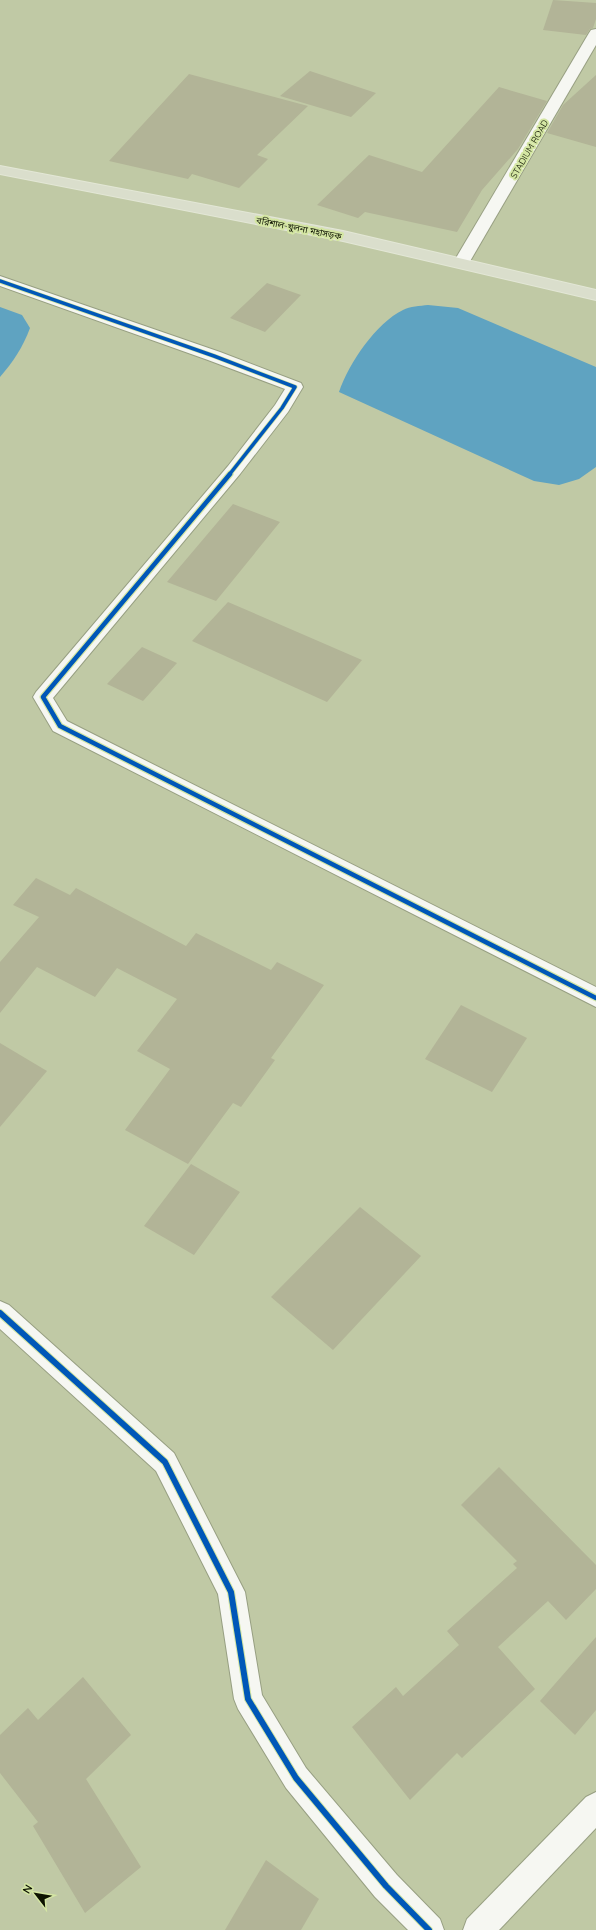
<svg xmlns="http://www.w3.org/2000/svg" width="596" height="1930" font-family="Quicksand,'Noto Sans Bengali',sans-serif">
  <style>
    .water { fill: #5fa3c1 }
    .building { fill: #b2b497 }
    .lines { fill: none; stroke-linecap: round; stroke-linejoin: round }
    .minor-casing { stroke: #979f82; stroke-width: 2 }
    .highway-casing { stroke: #e3e7d6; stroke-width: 2 }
    .minor { fill: #f6f7f2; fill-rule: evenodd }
    .highway { fill: #dadecc; fill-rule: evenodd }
    .cycleway-far2-casing { stroke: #d4e6a3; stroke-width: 5 }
    .cycleway-far1-casing { stroke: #d4e6a3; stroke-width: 7 }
    .cycleway-casing { stroke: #d4e6a3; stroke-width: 8 }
    .cycleway-far2 { stroke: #0057b8; stroke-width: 3.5 }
    .cycleway-far1 { stroke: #0057b8; stroke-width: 4.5 }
    .cycleway { stroke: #0057b8; stroke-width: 6 }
    .labels { text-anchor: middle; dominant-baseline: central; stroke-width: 4; stroke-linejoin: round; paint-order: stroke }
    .far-street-label { font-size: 9px; fill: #0d1200; stroke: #d4e6a3 }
  </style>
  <rect width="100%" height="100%" fill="#c0c9a5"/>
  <g class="water">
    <path d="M428,305L458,308L596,367V467L579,479L559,485L534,481L339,392C349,363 376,323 403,310C410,306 420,306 428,305Z"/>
    <path d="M0,307L22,315L30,328C23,347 13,362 0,377Z"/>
  </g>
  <g class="building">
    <path d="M553,0L596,3V19L593,28L590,29L586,35L543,30Z"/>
    <path d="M310,71L376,93L351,117L280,96Z"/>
    <path d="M189,74L308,106L257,155L268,159L239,188L192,174L188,179L109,161Z"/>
    <path d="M596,75V147L547,133L563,105Z"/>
    <path d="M499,87L547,101L518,149L482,190L457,232L365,212L358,218L317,205L369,155L422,172Z"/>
    <path d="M267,283L301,295L265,332L230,318Z"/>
    <path d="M233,504L280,522L216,601L167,582Z"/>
    <path d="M228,602L362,660L327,702L192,641Z"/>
    <path d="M142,647L177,663L143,701L107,684Z"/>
    <path d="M36,878L70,895L76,888L186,946L196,933L271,970L277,962L324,985L271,1058L275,1060L241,1107L233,1103L188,1164L125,1130L170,1069L137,1051L177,999L117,968L95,997L37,967L0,1013V962L39,917L13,905Z"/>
    <path d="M461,1005L527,1038L492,1092L425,1059Z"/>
    <path d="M0,1043L47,1071L0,1127Z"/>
    <path d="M191,1164L240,1192L194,1255L144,1226Z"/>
    <path d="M360,1207L421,1256L333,1350L271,1297Z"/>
    <path d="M499,1467L596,1565V1589L566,1620L548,1601L498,1647L535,1689L462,1758L457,1753L410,1800L352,1727L396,1687L403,1696L459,1645L447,1631L517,1568L513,1564L517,1561L461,1505Z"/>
    <path d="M596,1637V1710L575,1735L540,1701Z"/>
    <path d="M83,1677L131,1735L86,1779L141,1867L85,1913L33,1826L38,1822L0,1773V1735L28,1708L38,1720Z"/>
    <path d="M266,1860L319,1899L301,1930H225Z"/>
  </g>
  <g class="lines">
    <g class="minor-casing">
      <g id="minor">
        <path d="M596,29V45L469,263L467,266L461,268L455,266L453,263L589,33L591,30Z"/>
        <path d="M0,276L220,352L301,383L303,387L288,412L240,474L53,698L67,721L596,987V1007L53,731L33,697L36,692L228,466L275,405L285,389L208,360L0,286Z"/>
        <path d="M0,1301L9,1305L174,1453L245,1592L262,1695L306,1768L397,1875L440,1919L444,1930H408L375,1897L286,1788L238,1709L234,1699L218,1594L156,1471L0,1329Z"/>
        <path d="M596,1792V1828L499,1930H463L467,1919L586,1797Z"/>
      </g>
    </g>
    <g class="highway-casing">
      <path id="highway" d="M0,166L343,231L596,290V300L343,241L0,174Z"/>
    </g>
    <use href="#minor" class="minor"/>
    <use href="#highway" class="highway"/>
    <g class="cycleway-far2-casing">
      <path id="cycleway-far2" d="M0,281L214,356L295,387L282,408L229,475"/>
    </g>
    <g class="cycleway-far1-casing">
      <path id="cycleway-far1" d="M230,474L43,697L60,726L596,998"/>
    </g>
    <g class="cycleway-casing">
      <path id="cycleway" d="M0,1313L165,1462L231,1592L248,1699L296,1778L386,1886L429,1930"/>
    </g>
    <use href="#cycleway-far2" class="cycleway-far2"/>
    <use href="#cycleway-far1" class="cycleway-far1"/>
    <use href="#cycleway" class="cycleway"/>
  </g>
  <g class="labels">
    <g class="far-street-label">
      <text transform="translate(529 149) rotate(-60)">STADIUM ROAD</text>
      <text transform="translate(299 228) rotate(11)">বরিশাল-খুলনা মহাসড়ক</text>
    </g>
  </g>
  <g transform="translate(36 1894) rotate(301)" stroke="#d4e6a3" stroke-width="3" paint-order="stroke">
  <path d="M0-3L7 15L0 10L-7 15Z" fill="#0d1200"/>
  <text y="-6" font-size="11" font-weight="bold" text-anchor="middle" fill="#0d1200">N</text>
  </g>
</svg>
